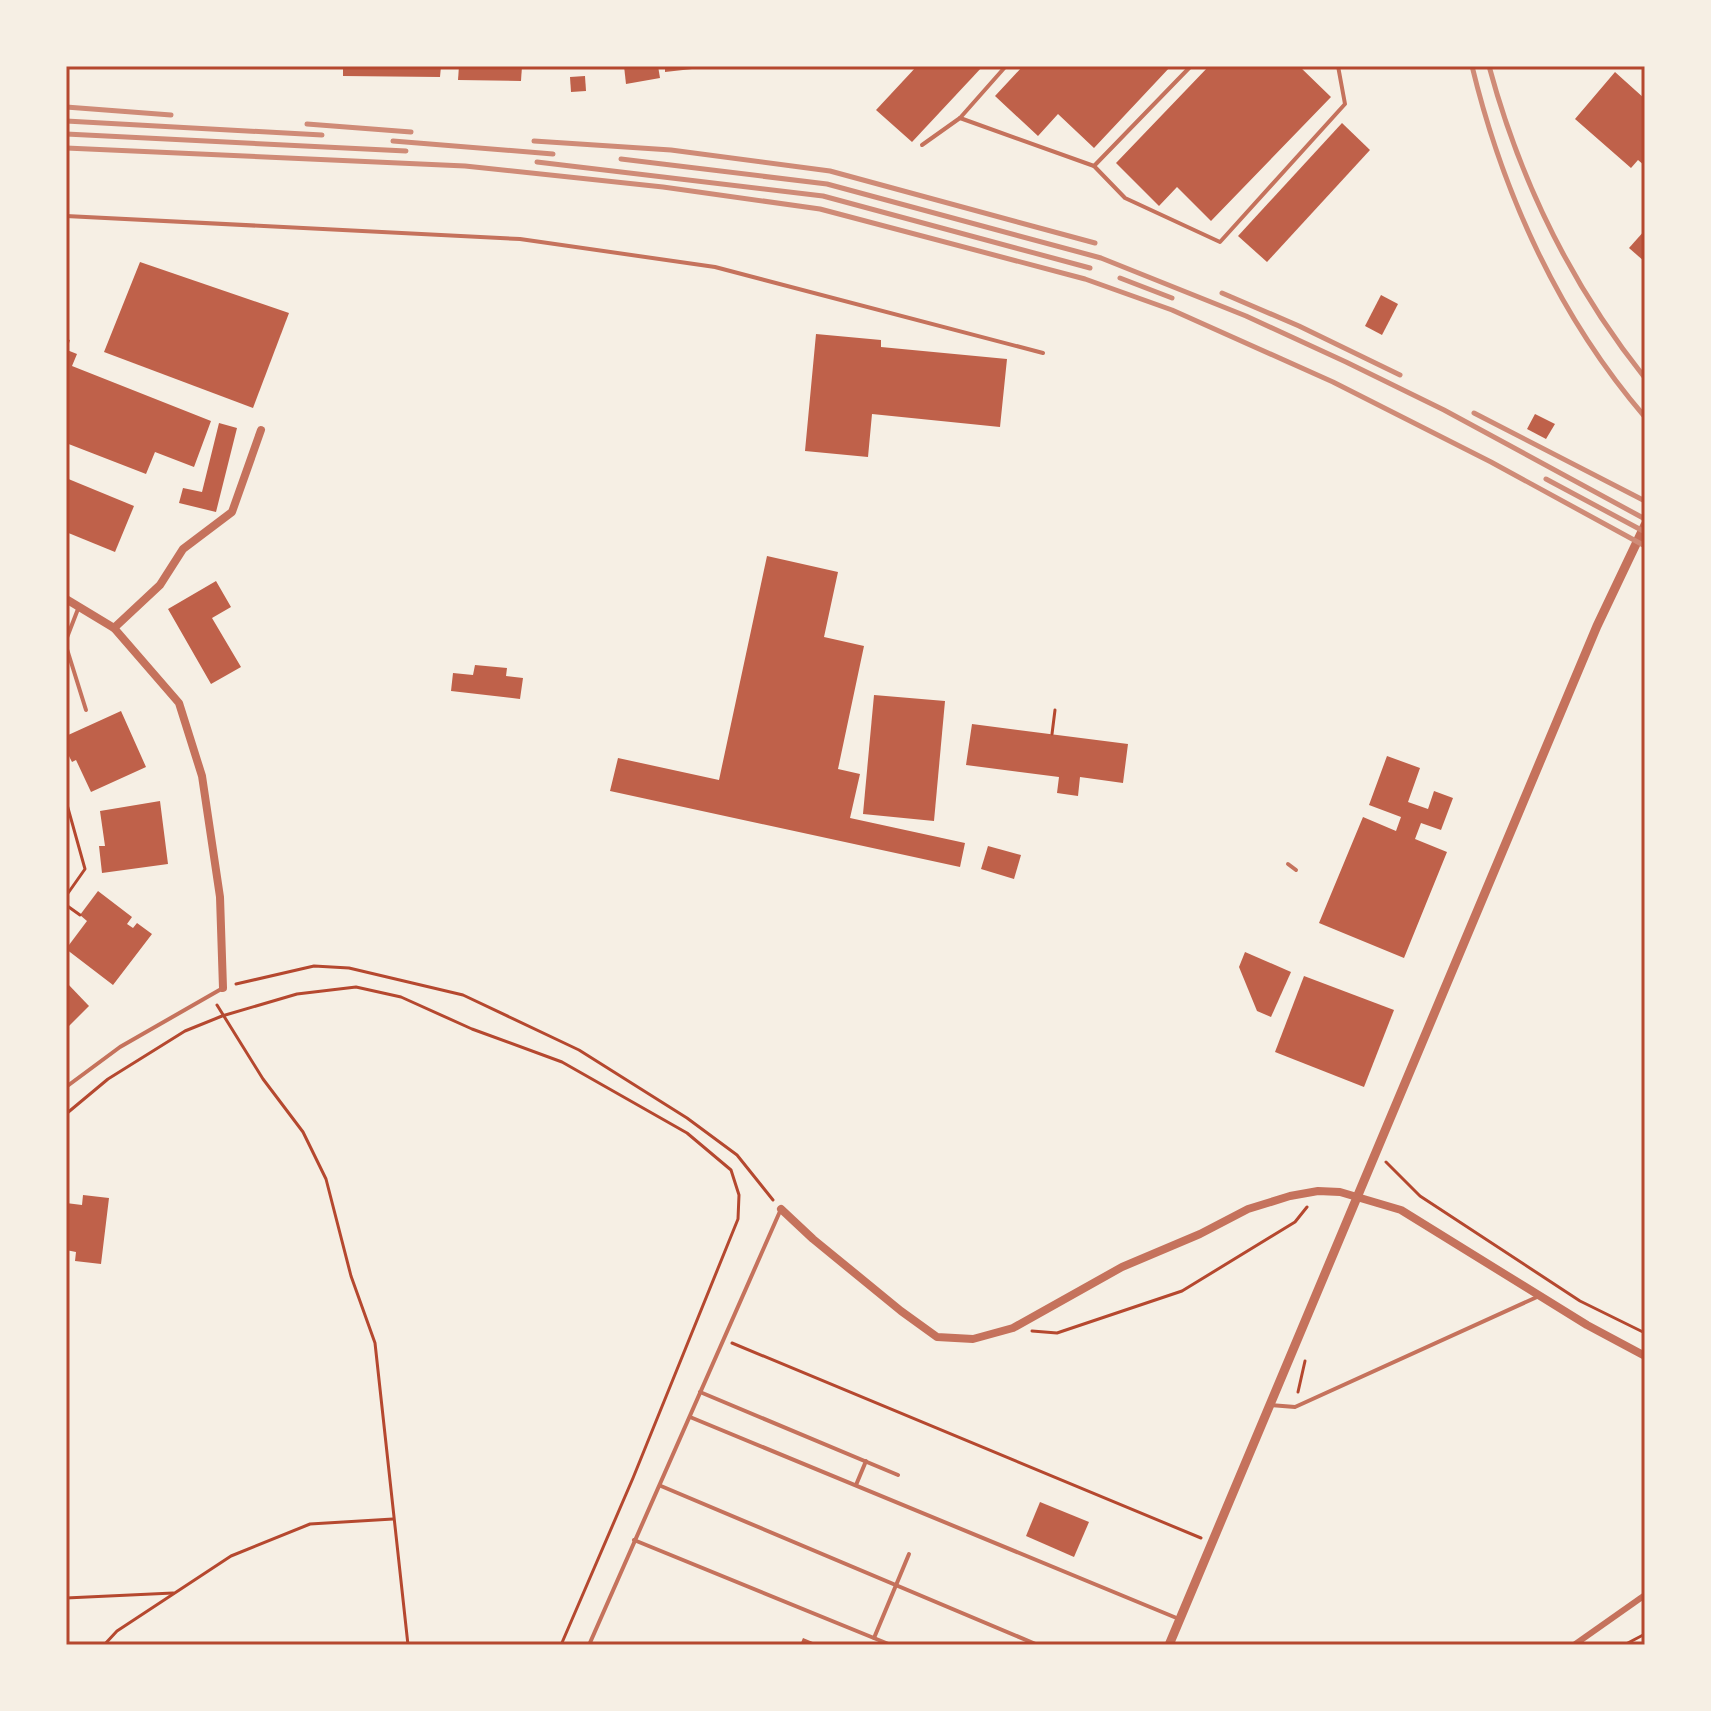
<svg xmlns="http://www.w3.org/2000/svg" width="1711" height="1711" font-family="'Open Sans',sans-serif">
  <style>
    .building { fill: #bf614a }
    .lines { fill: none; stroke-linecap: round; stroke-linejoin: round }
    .path { stroke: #b5482f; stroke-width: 3 }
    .service { stroke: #c5725c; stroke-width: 4 }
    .pedestrian { stroke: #c5725c; stroke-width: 6 }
    .minor { stroke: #c5725c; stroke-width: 8 }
    .tertiary { stroke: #c5725c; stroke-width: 9 }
    .rail { stroke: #cf8b77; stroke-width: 5 }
    .neatline { fill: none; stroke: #b5482f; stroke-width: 3 }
  </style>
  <rect width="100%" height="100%" fill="#f6efe4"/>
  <g class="building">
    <path d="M343,66H441L440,77L343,76Z"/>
    <path d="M459,66H522L521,81L458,80Z"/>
    <path d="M624,66H658L660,78L626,84Z"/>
    <path d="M665,66H691L692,69L665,72Z"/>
    <path d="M917,66H983L912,142L876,110Z"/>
    <path d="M1023,66H1171L1094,148L1058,114L1038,136L995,96Z"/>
    <path d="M1209,66H1299L1331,97L1211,221L1177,187L1159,206L1116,163Z"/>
    <path d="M1615,72L1645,99V166L1638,160L1631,168L1575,119Z"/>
    <path d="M585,76L586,91L571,92L570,77Z"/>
    <path d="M1342,123L1370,150L1267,262L1238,236Z"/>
    <path d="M1645,230V262L1629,248Z"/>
    <path d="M140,262L289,313L253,408L104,352Z"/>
    <path d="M1381,295L1398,304L1382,335L1365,326Z"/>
    <path d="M816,334L881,340V347L1007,359L1000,427L872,414L868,457L805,451Z"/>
    <path d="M66,339L70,340L67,350L77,354L72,366L211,421L194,467L155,452L146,474L66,443Z"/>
    <path d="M1535,414L1555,424L1546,439L1527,429Z"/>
    <path d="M219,423L237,428L216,512L179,503L183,488L202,492Z"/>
    <path d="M66,478L134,506L115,552L66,532Z"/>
    <path d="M767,556L838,572L824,637L864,646L838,769L860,774L850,818L965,843L960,867L610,791L618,758L719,780Z"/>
    <path d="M216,581L231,607L212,618L241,667L211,684L168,609Z"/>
    <path d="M475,665L507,668L506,676L523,678L520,699L451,691L453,673L473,675Z"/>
    <path d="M874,695L945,701L934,821L863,814Z"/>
    <path d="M121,711L146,767L91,792L76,760L72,762L66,750V736Z"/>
    <path d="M972,724L1128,744L1123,783L1080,777L1078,796L1057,793L1059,777L966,765Z"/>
    <path d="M1387,756L1420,768L1408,802L1428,809L1434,791L1453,798L1441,830L1421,823L1415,839L1447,852L1404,958L1319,923L1363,817L1396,831L1401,817L1369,805Z"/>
    <path d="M160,801L168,864L102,873L99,846H105L100,811Z"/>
    <path d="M988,846L1021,855L1014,879L981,869Z"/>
    <path d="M98,891L132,917L127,924L133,928L137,923L152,934L113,985L66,949L87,921L80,915Z"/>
    <path d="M1245,952L1291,972L1271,1017L1257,1011L1239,967Z"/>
    <path d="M1304,976L1394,1010L1364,1087L1275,1052Z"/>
    <path d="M66,982L89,1006L66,1029Z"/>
    <path d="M83,1195L109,1198L101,1264L75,1261L76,1252L66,1250V1203L82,1205Z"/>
    <path d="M1040,1502L1089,1522L1074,1557L1026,1536Z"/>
    <path d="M803,1638L820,1645H800Z"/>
  </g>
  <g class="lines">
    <g class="path">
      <path d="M1052,734L1055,710"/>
      <path d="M66,801L85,869L66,896"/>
      <path d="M66,869L67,870"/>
      <path d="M66,905L80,915"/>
      <path d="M236,984L314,966L349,968L463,995L579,1050L687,1118L737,1155L773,1200"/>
      <path d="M217,1005L263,1079L303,1132L326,1179L351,1276L375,1343L408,1645"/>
      <path d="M66,1114L108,1079L185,1031L222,1016L297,994L356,987L401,997L472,1029L562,1062L687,1133L731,1170L739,1195L738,1219L633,1478L561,1645"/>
      <path d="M1386,1162L1420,1196L1580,1301L1645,1333"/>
      <path d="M1032,1331L1057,1333L1182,1291L1295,1222L1307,1207"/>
      <path d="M732,1343L1201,1538"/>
      <path d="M1298,1392L1305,1361"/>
      <path d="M66,1598L173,1593"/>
      <path d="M104,1645L117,1631L231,1556L310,1524L393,1519"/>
      <path d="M1624,1645L1645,1634"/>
    </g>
    <g class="service">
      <path d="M960,118L1094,166L1125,198L1220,242L1345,104L1338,66"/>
      <path d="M922,145L960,118L1006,66"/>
      <path d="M1094,166L1191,66"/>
      <path d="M66,216L520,239L715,267L1043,353"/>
      <path d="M66,640L78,609"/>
      <path d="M66,646L86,710"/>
      <path d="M1288,864L1296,870"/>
      <path d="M66,1087L120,1047L223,988"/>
      <path d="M700,1392L898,1475"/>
      <path d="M1270,1405L1295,1407L1537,1297"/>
      <path d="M690,1417L1179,1619"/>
      <path d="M856,1485L866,1461"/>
      <path d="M661,1486L1038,1645"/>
      <path d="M634,1540L891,1645"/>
      <path d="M874,1638L909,1554"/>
      <path d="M589,1645L781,1209"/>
    </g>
    <path class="pedestrian" d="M1574,1645L1645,1595"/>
    <g class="minor">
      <path d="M66,599L114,628L179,703L202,776L220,897L223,988"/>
      <path d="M114,628L160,585L183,549L232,512L261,430"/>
      <path d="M781,1209L813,1239L901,1311L937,1337L973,1339L1013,1328L1122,1267L1200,1234L1248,1209L1290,1196L1318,1191L1340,1192L1401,1210L1587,1325L1645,1356"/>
    </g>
    <path class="tertiary" d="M1169,1645L1597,626L1645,525"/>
    <g class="rail">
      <path d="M1472,66C1503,194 1559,317 1645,417"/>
      <path d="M1489,66C1520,181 1571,285 1645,378"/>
      <path d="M66,107L171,115"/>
      <path d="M66,121L322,135"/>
      <path d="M307,124L411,132"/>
      <path d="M66,134L406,151"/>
      <path d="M393,141L553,154"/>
      <path d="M534,141L671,150L830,171L1095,243"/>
      <path d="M66,148L465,166L663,187L820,209L1085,279L1172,310L1333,382L1491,462L1645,546"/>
      <path d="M621,159L827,184L1101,258L1246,316L1346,362L1444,410L1645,519"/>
      <path d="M537,162L823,196L1090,268"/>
      <path d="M1120,278L1172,298"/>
      <path d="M1222,293L1299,326L1400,375"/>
      <path d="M1474,413L1645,501"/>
      <path d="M1546,479L1645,532"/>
    </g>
  </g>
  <rect width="1711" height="1711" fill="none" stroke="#f6efe4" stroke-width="136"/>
  <rect x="68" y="68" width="1575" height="1575" class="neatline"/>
</svg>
